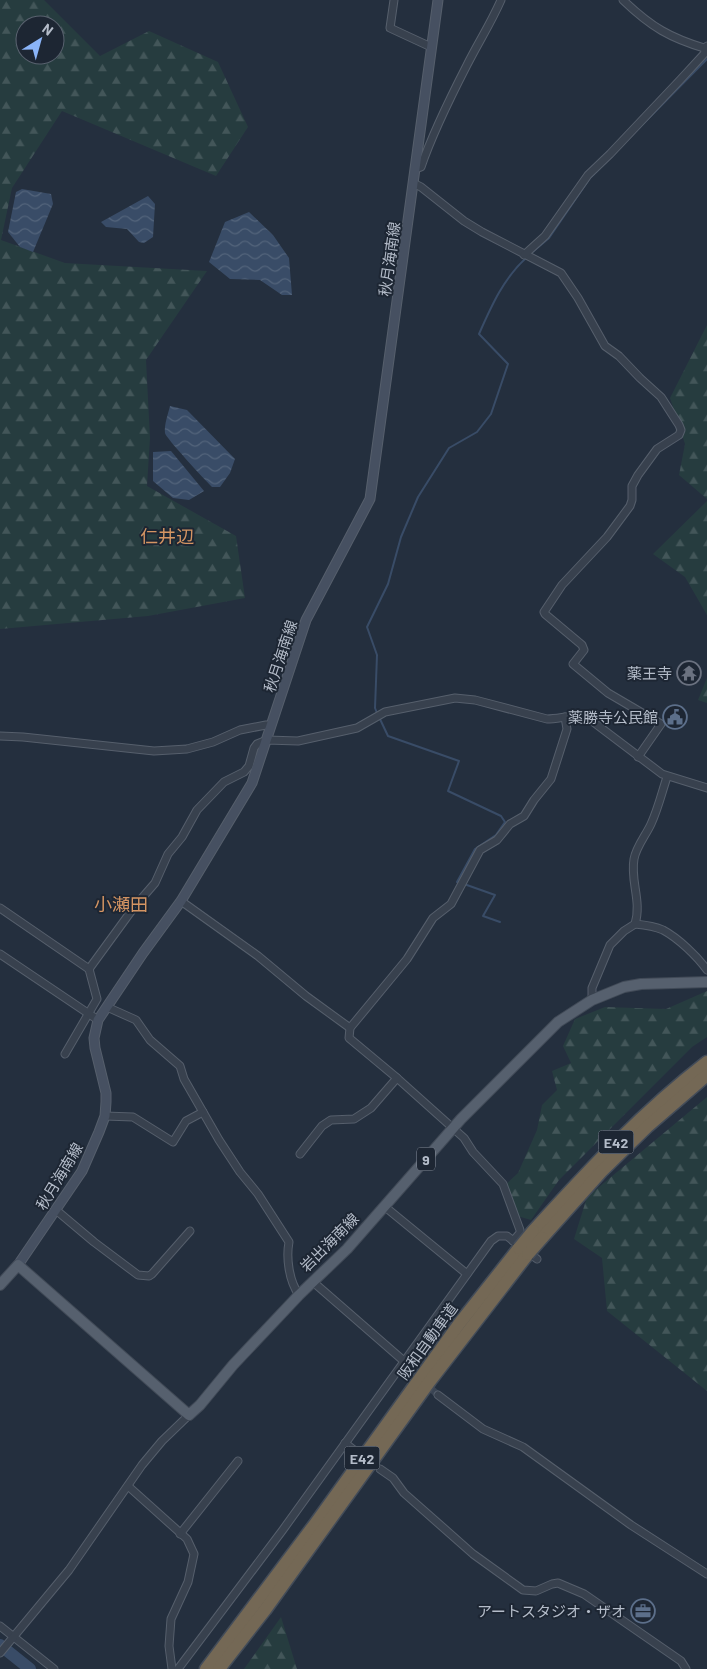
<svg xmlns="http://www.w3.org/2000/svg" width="707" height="1669" font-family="Barlow,'Noto Sans JP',sans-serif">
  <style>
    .forest { fill: url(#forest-firs); fill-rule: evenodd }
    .water { fill: url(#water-waves) }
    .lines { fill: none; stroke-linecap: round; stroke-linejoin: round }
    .stream { stroke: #394c67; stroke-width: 2 }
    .river { stroke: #394c67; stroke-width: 12 }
    .street-tunnel { stroke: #3a4453; stroke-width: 7; stroke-dasharray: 7 3.5; stroke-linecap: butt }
    .street-casing { stroke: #565f6c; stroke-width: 9 }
    .secondary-casing { stroke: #565f6c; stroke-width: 11 }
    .primary-casing { stroke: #414a57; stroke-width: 12 }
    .highway-casing { stroke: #434c59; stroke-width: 15 }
    .street { stroke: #38414e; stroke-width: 7 }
    .secondary { stroke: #465061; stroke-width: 9 }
    .primary { stroke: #56606e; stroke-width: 10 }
    .highway { stroke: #746855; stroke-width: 12 }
    .highway-bridge-casing { stroke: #434c59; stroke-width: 15; stroke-linecap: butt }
    .highway-bridge { stroke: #746855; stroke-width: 12 }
    .labels { text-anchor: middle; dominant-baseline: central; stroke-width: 4; stroke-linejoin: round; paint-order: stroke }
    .shield { fill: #1d2633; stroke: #878f9c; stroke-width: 1 }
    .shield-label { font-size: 14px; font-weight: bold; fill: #b4bcc9 }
    .street-label { font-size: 15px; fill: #b4bcc9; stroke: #1d2633 }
    .poi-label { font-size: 15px; fill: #b4bcc9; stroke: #1d2633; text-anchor: end }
    .quarter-label { font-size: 18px; fill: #d59563; stroke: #1d2633 }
  </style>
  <defs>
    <pattern id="forest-firs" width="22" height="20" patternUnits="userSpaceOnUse" patternTransform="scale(1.25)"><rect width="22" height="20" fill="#263c3f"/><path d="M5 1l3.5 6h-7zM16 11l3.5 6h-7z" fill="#435659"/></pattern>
    <pattern id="water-waves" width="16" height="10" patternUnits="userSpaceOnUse" patternTransform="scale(1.25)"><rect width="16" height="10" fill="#394c67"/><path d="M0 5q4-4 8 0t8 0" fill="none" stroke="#53647b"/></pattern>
  </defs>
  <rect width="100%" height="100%" fill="#242f3e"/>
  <g class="forest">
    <path d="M0,0H44L100,56L149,31L218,62L248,127L216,176L62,111L12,188L1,240L65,263L207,271L146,360L150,438L147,486L236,536L245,598L148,616L0,629ZM25,25H55V55H25Z"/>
    <path d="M707,325V499L679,475L685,444L670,398Z"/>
    <path d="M707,501V615L685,577L653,554Z"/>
    <path d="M707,678V703L698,700Z"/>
    <path d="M707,991V1037L692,1047L559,1180L531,1220L514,1215L503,1187L518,1173L537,1130L542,1105L557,1090L552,1071L571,1063L563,1046L575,1019L605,1007L666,1009Z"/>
    <path d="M707,1097V1391L607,1311L602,1258L574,1239L587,1197Z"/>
    <path d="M281,1617L297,1669H244Z"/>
  </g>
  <g class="water">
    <path d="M22,189L51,194L53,204L33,252L20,247L8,232L16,192Z"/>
    <path d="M148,196L155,204L153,237L144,243L139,242L127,229L106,227L101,222Z"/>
    <path d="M249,212L273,235L289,258L292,295H282L260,280L230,279L209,262L225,222Z"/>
    <path d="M170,406L187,410L235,459L230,473L220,487H212C205,480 165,437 165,433C164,425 168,414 170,406Z"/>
    <path d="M171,451L204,491L189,500L173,498L153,481V452Z"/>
  </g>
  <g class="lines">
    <g class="stream">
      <path d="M631,136L707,59"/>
      <path d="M529,255L549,238L590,178L600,168"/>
      <path d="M377,713L375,708L377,655L367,627L388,584L401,537L418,497L449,448L477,432L491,414L508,364L479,334C491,307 503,279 526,258"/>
      <path d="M379,717L388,736L459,761L448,791L501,816L505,822L496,835L475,849L457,882L459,883"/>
      <path d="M464,884L495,895L483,916L500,922"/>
    </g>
    <path class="river" d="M0,1645L30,1669"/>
    <path class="street-tunnel" d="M409,1368L438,1395"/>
    <g class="street-casing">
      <g id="street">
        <path d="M394,0L390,28L431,47"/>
        <path d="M623,0C651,27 670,38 707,49"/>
        <path d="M415,169L421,167C433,132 450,98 467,65C478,43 491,23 501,0"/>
        <path d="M413,183L421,187L464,221L482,232L561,273L578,298L605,346L619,356L640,378L661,397L679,425L681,430L679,435L657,449L638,475L632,486V500L630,506L607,537L562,585L544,612L545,614L582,645L584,650L573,664L608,693L661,724L638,757"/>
        <path d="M524,255L545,236L588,175L610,154L681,79L704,54L707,46"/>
        <path d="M0,736L23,737L154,751L187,749L213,742L240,730L266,725H271"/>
        <path d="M181,901L258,956L306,996L350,1028"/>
        <path d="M0,908L89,969L97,999L65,1054"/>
        <path d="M635,924C642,901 630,881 634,859C636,847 646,835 651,824C658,809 662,792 667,777"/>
        <path d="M0,954L98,1020"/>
        <path d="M89,969L135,906L155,883L168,854L182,837L197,810L224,782L244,772L249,766L254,748L257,744L267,740L298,741L357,728L385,712L455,698L475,700L547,719C561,719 575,713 588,718L662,774L707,788"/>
        <path d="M592,1000V988L610,945L624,931L635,924C645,925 654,926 663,930C678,938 697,956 707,970"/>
        <path d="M107,1007L136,1020L150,1040L180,1066L184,1079L219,1140L240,1172L258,1194L289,1242C286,1258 289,1281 299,1295"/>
        <path d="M397,1078L464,1138L473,1152L503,1184L520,1230V1233L513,1241"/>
        <path d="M105,1116L133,1117L173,1142L186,1121L203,1112"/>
        <path d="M300,1154L322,1126L331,1120L354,1119L371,1108L397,1078L349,1038L350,1028L407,959L433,918L451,904L480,850L497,840L510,824L524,816L534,800L551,779L567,729L565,717"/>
        <path d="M384,1206L467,1274"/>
        <path d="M56,1210L94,1242L138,1275L149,1276L152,1274L190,1231"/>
        <path d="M312,1281L405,1362L409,1368"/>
        <path d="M438,1395L483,1429L523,1447L631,1525L707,1574"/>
        <path d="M345,1443L354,1450"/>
        <path d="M380,1469L393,1478L404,1493L473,1554L523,1590L536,1591L552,1584L558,1583L584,1594L681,1661L686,1669"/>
        <path d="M128,1486L187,1539L194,1554L188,1582L171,1619L169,1646L172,1669"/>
        <path d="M180,1534L238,1461"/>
        <path d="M0,1626L54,1669"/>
        <path d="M0,1653L69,1570L142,1465L162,1441L189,1415"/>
        <path d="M178,1669L282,1531L491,1241L498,1236H507L537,1259"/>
      </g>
    </g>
    <g class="secondary-casing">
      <path id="secondary" d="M18,1265L82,1171L99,1132L105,1116L106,1102V1093L95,1048L94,1038L98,1020L143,953L181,901L252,783L306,620L370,499L438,0"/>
    </g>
    <g class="primary-casing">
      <path id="primary" d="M0,1285L18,1265L189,1415L200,1405L233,1365L299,1295L347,1249L461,1119L558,1022L592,1000L624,987L641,984L707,982"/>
    </g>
    <g class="highway-casing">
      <g id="highway">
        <path d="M533,1231C589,1170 641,1113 707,1062"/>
        <path d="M542,1238L601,1172L648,1126L707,1075"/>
        <path d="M206,1669L315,1524L459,1324L519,1248"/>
        <path d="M219,1669L265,1610L430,1381L528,1254"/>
      </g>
    </g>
    <use href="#street" class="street"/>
    <use href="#secondary" class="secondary"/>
    <use href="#primary" class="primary"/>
    <use href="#highway" class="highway"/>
    <g class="highway-bridge-casing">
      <g id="highway-bridge">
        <path d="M519,1248L533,1231"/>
        <path d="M528,1254L542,1238"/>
      </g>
    </g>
    <use href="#highway-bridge" class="highway-bridge"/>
  </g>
  <defs>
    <g id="temple-ring" transform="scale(1.25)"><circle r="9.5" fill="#1d2633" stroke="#6b7280" stroke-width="1.5"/><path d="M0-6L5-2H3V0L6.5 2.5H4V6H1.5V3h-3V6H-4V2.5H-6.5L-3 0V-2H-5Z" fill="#6b7280"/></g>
    <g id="civic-ring" transform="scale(1.25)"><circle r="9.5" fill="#1d2633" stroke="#5c6f8a" stroke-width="1.5"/><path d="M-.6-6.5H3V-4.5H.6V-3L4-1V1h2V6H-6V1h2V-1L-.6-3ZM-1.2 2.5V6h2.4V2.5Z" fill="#5c6f8a"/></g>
    <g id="office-ring" transform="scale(1.25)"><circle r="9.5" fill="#1d2633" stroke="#5c6f8a" stroke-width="1.5"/><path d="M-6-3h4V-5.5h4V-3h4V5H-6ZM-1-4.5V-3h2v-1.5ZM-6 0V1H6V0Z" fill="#5c6f8a"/></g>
  </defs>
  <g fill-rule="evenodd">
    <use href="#temple-ring" x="689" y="673"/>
    <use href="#civic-ring" x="675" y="717"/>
    <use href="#office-ring" x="643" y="1611"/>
  </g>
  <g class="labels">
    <g class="shield">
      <rect x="598.5" y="1130.5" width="35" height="23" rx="4"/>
      <rect x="417" y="1147.5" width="18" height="23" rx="4"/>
      <rect x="344.5" y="1446.5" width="35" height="23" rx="4"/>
    </g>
    <g class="shield-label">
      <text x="616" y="1142">E42</text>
      <text x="426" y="1159">9</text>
      <text x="362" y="1458">E42</text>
    </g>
    <g class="street-label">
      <text transform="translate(389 259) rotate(-82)">秋月海南線</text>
      <text transform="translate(280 656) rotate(-72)">秋月海南線</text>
      <text transform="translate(59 1176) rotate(-59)">秋月海南線</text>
      <text transform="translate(329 1242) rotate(-45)">岩出海南線</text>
      <text transform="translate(427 1341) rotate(-54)">阪和自動車道</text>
    </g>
    <g class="poi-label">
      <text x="672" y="673">薬王寺</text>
      <text x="658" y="717">薬勝寺公民館</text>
      <text x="626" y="1611">アートスタジオ・ザオ</text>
    </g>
    <g class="quarter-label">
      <text x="167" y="536">仁井辺</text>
      <text x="121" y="904">小瀬田</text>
    </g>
  </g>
  <g transform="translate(40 40) rotate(37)"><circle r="24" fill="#1d2633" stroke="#59626f"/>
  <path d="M0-4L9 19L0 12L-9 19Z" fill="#8ab4f8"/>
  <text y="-8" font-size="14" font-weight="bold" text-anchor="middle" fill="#b4bcc9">N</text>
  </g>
</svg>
